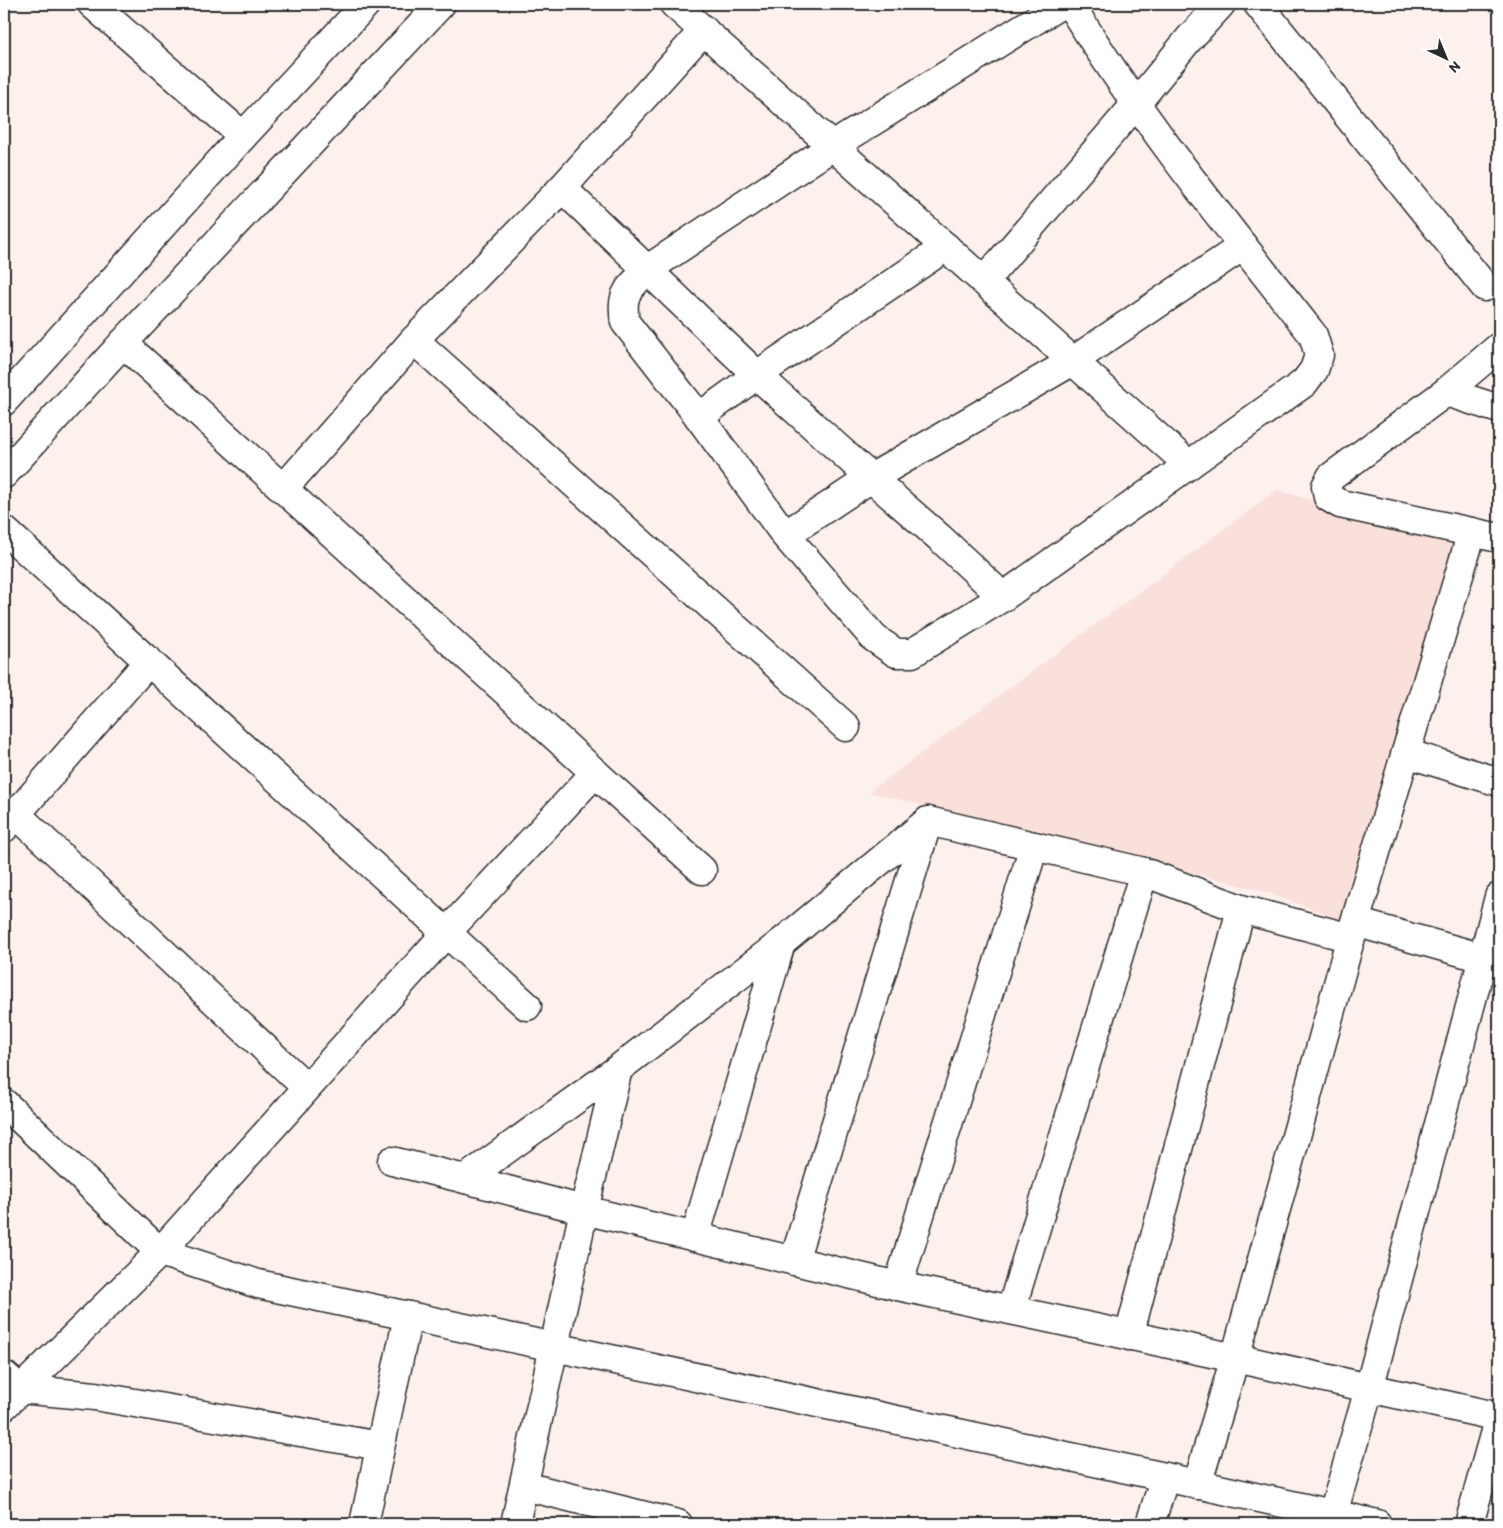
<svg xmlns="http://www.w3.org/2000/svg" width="1503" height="1528" font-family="Itim,sans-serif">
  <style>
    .built { fill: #fae0da }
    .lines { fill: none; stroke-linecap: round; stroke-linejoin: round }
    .street-casing { stroke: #2b2b2b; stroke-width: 31 }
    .street { stroke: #fff; stroke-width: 28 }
  </style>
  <rect width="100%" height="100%" fill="#fdf1ee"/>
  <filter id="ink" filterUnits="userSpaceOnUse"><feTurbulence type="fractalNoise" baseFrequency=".02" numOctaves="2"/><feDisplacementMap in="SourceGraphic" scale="10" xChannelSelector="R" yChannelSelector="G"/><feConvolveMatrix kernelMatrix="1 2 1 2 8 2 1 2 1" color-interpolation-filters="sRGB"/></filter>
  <g filter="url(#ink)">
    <path class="built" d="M1277,490L1455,543L1340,919L1256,889L869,792Z"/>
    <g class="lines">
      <g class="street-casing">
        <g id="street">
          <path d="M92,4L243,136"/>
          <path d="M674,4L1189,465"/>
          <path d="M1061,4L833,146L648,269C629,289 620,292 625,322L699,417L785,535L874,638L896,653H912L1003,597L1304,383L1314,370L1319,355L1313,335C1228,227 1142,121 1070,4"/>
          <path d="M1258,4L1485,287"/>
          <path d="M562,188L757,375L871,478L940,538L1003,597"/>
          <path d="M984,281L1135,105L1189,39L1221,4"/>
          <path d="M414,340L846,727"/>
          <path d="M123,343L702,870"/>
          <path d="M1499,347L1446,392L1331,477L1326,486L1328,497L1340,504L1499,538"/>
          <path d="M1446,392L1499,409"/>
          <path d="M4,401L243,136L366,4"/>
          <path d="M699,417L757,375L946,247"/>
          <path d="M4,474L123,343L441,4"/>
          <path d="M283,489L414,340L562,188L704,30"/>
          <path d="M4,530L527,1006"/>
          <path d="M785,535L871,478L1073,361L1243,246"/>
          <path d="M1406,753L1499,782"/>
          <path d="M16,814L306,1087"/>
          <path d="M4,828L149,661"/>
          <path d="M1355,922L1483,958"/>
          <path d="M4,1103L160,1252L258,1284L1165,1477L1377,1524"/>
          <path d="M392,1161L465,1179L618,1069L781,943L928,821L1144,872L1241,909L1351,938"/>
          <path d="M465,1179L584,1210L898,1286L1235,1358L1499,1417"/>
          <path d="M695,1237L781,943"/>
          <path d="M794,1261L928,821"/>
          <path d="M898,1286L1034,846"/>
          <path d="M1011,1310L1144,872"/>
          <path d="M1129,1336L1241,909"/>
          <path d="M4,1375L20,1389L95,1396L380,1446"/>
          <path d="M4,1406L160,1252L447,932L595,773"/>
          <path d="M1197,1485L1235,1358L1355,922L1472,532"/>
          <path d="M524,1486L678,1524"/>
          <path d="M364,1524L408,1316"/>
          <path d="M515,1524L584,1210L618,1069"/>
          <path d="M1150,1524L1165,1477"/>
          <path d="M1330,1524L1369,1389L1499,897"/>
          <path d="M1469,1524L1499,1417"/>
        </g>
      </g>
      <use href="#street" class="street"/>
    </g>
  </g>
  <rect width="1503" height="1528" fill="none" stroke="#fff" stroke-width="20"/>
  <rect x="10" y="10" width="1483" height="1508" fill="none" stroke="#2b2b2b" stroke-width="2" filter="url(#ink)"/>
  <g transform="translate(1446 58) rotate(136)" stroke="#ffffff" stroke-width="4" paint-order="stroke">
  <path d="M0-4L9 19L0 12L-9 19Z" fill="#2b2b2b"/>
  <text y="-8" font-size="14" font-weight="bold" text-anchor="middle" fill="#2b2b2b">N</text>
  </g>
</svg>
